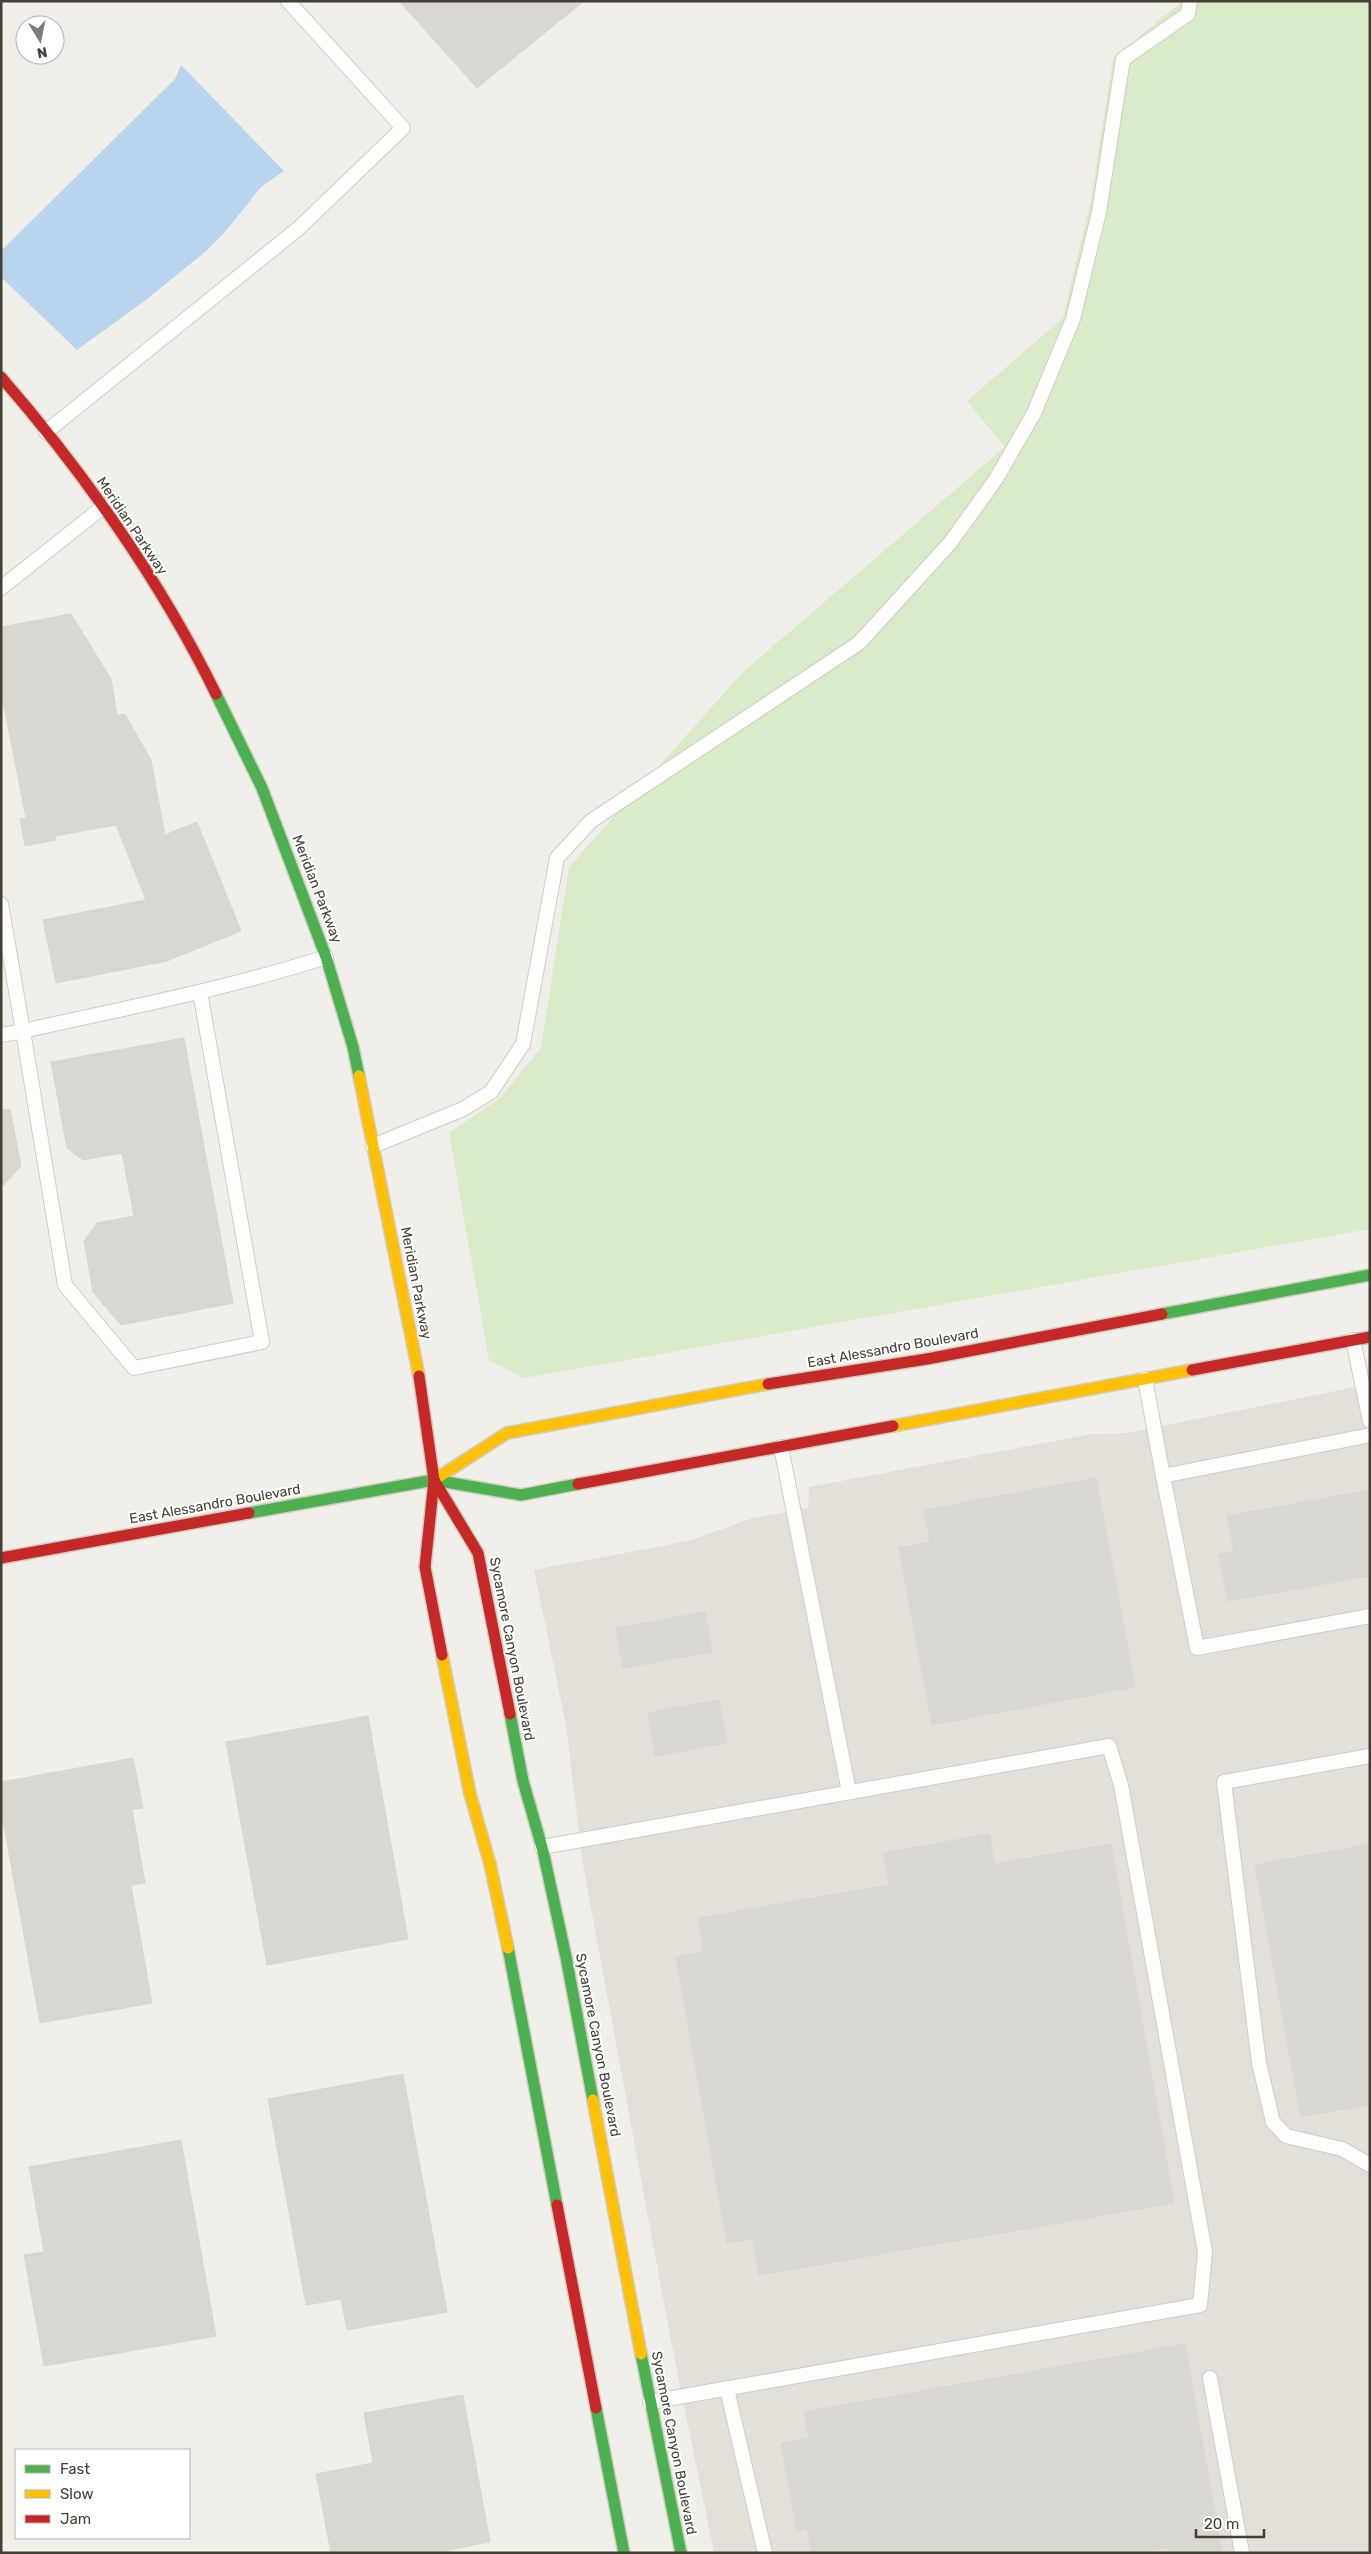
<svg xmlns="http://www.w3.org/2000/svg" width="1371" height="2554" font-family="Rubik,sans-serif">
  <style>
    .industrial { fill: #e3e0da }
    .green { fill: #daebc9 }
    .water { fill: #b9d4ee }
    .building { fill: #d9d7d1; stroke: #d8d6cf }
    .lines { fill: none; stroke-linecap: round; stroke-linejoin: round }
    .lane-casing { stroke: #ceccc6; stroke-width: 16 }
    .fast-casing { stroke: #cfccc0; stroke-width: 14 }
    .slow-casing { stroke: #cfccc0; stroke-width: 14 }
    .jam-casing { stroke: #cfccc0; stroke-width: 14 }
    .lane { stroke: #fdfdfc; stroke-width: 14 }
    .fast { stroke: #4caf50; stroke-width: 11 }
    .slow { stroke: #ffc107; stroke-width: 11 }
    .jam { stroke: #c62828; stroke-width: 11 }
    .labels { text-anchor: middle; dominant-baseline: central; stroke-width: 4; stroke-linejoin: round; paint-order: stroke }
    .street-label { font-size: 14px; fill: #454035; stroke: #fff }
  </style>
  <rect width="100%" height="100%" fill="#f0efe9"/>
  <path class="industrial" d="M1370,1384V2553H714L670,2336L582,1859L566,1725L534,1570L688,1541L753,1518L808,1508L809,1487L1092,1434L1127,1433Z"/>
  <path class="green" d="M1179,1H1370V1229L524,1378L489,1360L449,1133L499,1099L541,1048L569,867L743,672L1005,447L967,401L1063,318L1091,199L1113,58L1179,4Z"/>
  <path class="water" d="M181,65L284,171L261,187L225,232L205,252L147,299L77,350L1,277V251L175,79Z"/>
  <g class="building">
    <path d="M399,1H584L477,88Z"/>
    <path d="M71,614L111,679L117,715L125,714L151,760L165,835L197,822L241,931L167,961L56,983L43,920L146,900L116,825L55,836L56,840L25,846L20,819L26,818L1,692V627Z"/>
    <path d="M184,1038L233,1303L121,1325L93,1292L84,1241L97,1223L134,1216L122,1153L83,1160L67,1148L51,1062Z"/>
    <path d="M10,1109L21,1166L1,1188V1110Z"/>
    <path d="M1096,1478L1135,1687L932,1725L899,1548L930,1542L924,1510Z"/>
    <path d="M1370,1490V1576L1228,1601L1219,1554L1234,1552L1227,1516Z"/>
    <path d="M705,1612L712,1652L623,1668L616,1628Z"/>
    <path d="M719,1700L727,1743L655,1756L648,1713Z"/>
    <path d="M368,1716L408,1939L267,1965L226,1742Z"/>
    <path d="M133,1758L143,1808L132,1809L145,1883L131,1885L152,2003L40,2023L1,1810V1782Z"/>
    <path d="M989,1834L994,1864L1111,1844L1174,2203L759,2275L753,2239L727,2243L676,1957L704,1952L698,1918L889,1885L883,1853Z"/>
    <path d="M1370,1844V2104L1301,2117L1255,1865Z"/>
    <path d="M403,2074L447,2312L347,2330L341,2299L306,2305L268,2099Z"/>
    <path d="M181,2140L216,2336L44,2366L24,2255L44,2252L29,2167Z"/>
    <path d="M1185,2344L1222,2553H1169L1168,2547L1137,2553H812L807,2529L797,2531L781,2443L809,2438L804,2412Z"/>
    <path d="M463,2395L490,2542L434,2553H331L316,2474L373,2463L364,2413Z"/>
  </g>
  <g class="lines">
    <g class="lane-casing">
      <g id="lane">
        <path d="M46,432L299,228L403,128L288,1"/>
        <path d="M1,588L103,507"/>
        <path d="M1,904L23,1031C125,1008 227,989 326,957"/>
        <path d="M1,1035L23,1031L65,1285L134,1368L262,1342L200,992"/>
        <path d="M373,1146L463,1109L491,1092L523,1044L557,858L591,821L859,643L950,543L996,479L1034,413L1073,319L1099,212L1123,59L1188,14L1190,1"/>
        <path d="M1353,1340L1370,1421"/>
        <path d="M1145,1379L1163,1476L1370,1435"/>
        <path d="M781,1447L849,1792"/>
        <path d="M1163,1476L1197,1648L1370,1616"/>
        <path d="M1370,1756L1224,1782L1259,2063L1273,2122L1286,2136L1342,2149L1370,2165"/>
        <path d="M542,1847L1109,1746L1121,1785L1205,2252L1200,2305L650,2402"/>
        <path d="M1210,2378L1242,2553"/>
        <path d="M727,2389L765,2553"/>
      </g>
    </g>
    <g class="fast-casing">
      <g id="fast">
        <path d="M216,694L262,788L326,957L353,1047L359,1076"/>
        <path d="M1162,1314L1370,1275"/>
        <path d="M249,1513L434,1480L521,1495L578,1484"/>
        <path d="M510,1714L523,1781L543,1851L566,1957L593,2100"/>
        <path d="M508,1948L557,2205"/>
        <path d="M641,2354L681,2553"/>
        <path d="M596,2408L624,2553"/>
      </g>
    </g>
    <g class="slow-casing">
      <g id="slow">
        <path d="M359,1076L419,1376"/>
        <path d="M893,1426L1192,1370"/>
        <path d="M434,1480L507,1433L768,1384"/>
        <path d="M442,1655L470,1794L490,1864L508,1948"/>
        <path d="M593,2100L641,2354"/>
      </g>
    </g>
    <g class="jam-casing">
      <g id="jam">
        <path d="M1,377C83,471 161,582 216,694"/>
        <path d="M1192,1370L1370,1337"/>
        <path d="M419,1376L434,1480L425,1567L442,1655"/>
        <path d="M768,1384L927,1359L1162,1314"/>
        <path d="M434,1480L478,1553L510,1714"/>
        <path d="M578,1484L893,1426"/>
        <path d="M1,1558L249,1513"/>
        <path d="M557,2205L596,2408"/>
      </g>
    </g>
    <use href="#lane" class="lane"/>
    <use href="#fast" class="fast"/>
    <use href="#slow" class="slow"/>
    <use href="#jam" class="jam"/>
  </g>
  <g class="labels">
    <g class="street-label">
      <text transform="translate(132 526) rotate(56)">Meridian Parkway</text>
      <text transform="translate(317 889) rotate(69)">Meridian Parkway</text>
      <text transform="translate(416 1283) rotate(79)">Meridian Parkway</text>
      <text transform="translate(893 1348) rotate(-10)">East Alessandro Boulevard</text>
      <text transform="translate(215 1504) rotate(-10)">East Alessandro Boulevard</text>
      <text transform="translate(512 1649) rotate(79)">Sycamore Canyon Boulevard</text>
      <text transform="translate(598 2045) rotate(79)">Sycamore Canyon Boulevard</text>
      <text transform="translate(674 2443) rotate(79)">Sycamore Canyon Boulevard</text>
    </g>
  </g>
  <rect width="1371" height="2554" fill="none" stroke="#454035" stroke-width="5"/>
  <rect x="15" y="2449" width="175" height="90" fill="#ffffff" stroke="#b5b3ae"/>
  <rect x="25" y="2465" width="25" height="8" fill="#4caf50" stroke="#b5b3ae"/>
  <text x="60" y="2474" font-size="15" fill="#454035">Fast</text>
  <rect x="25" y="2490" width="25" height="8" fill="#ffc107" stroke="#b5b3ae"/>
  <text x="60" y="2499" font-size="15" fill="#454035">Slow</text>
  <rect x="25" y="2515" width="25" height="8" fill="#c62828" stroke="#b5b3ae"/>
  <text x="60" y="2524" font-size="15" fill="#454035">Jam</text>
  <g transform="translate(40 40) rotate(170)"><circle r="24" fill="#ffffff" stroke="#b5b3ae"/>
  <path d="M0-4L9 19L0 12L-9 19Z" fill="#817d74"/>
  <text y="-8" font-size="14" font-weight="bold" text-anchor="middle" fill="#454035">N</text>
  </g>
  <path d="M1196 2529v8h68v-8" fill="none" stroke="#454035" stroke-width="2.5"/>
  <text x="1204" y="2529" font-size="15" fill="#454035" stroke="#ffffff" stroke-width="4" paint-order="stroke">20 m</text>
</svg>
